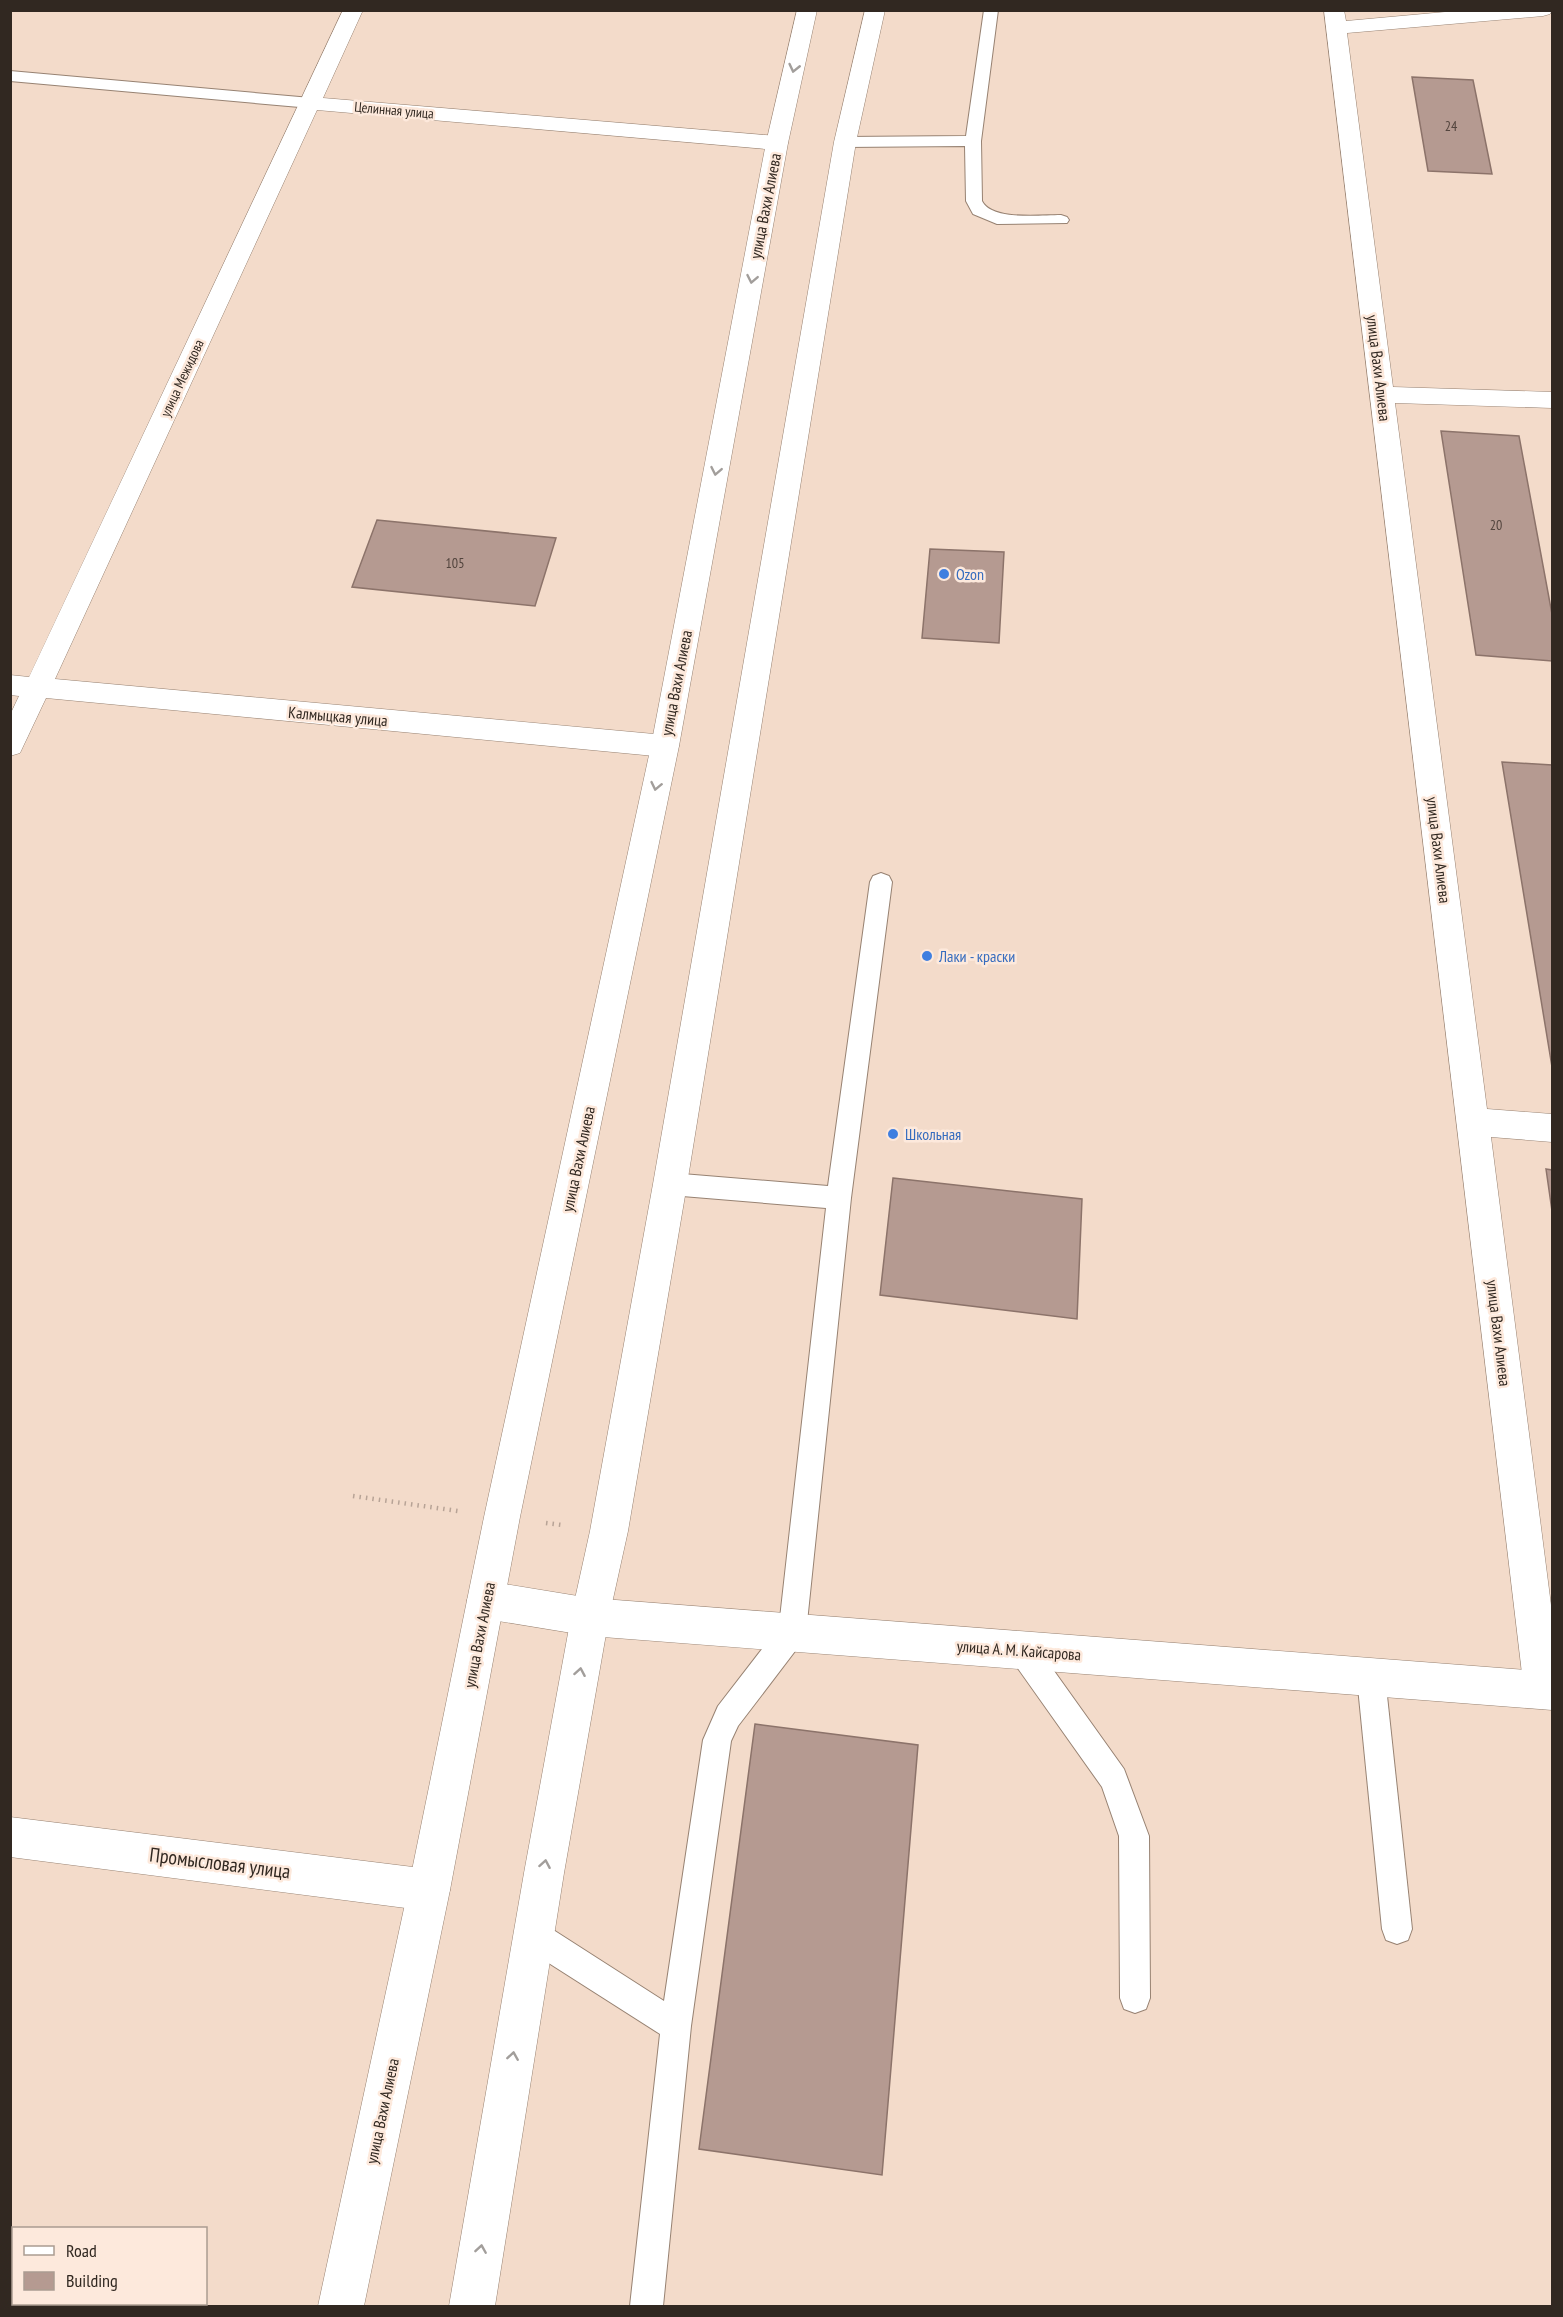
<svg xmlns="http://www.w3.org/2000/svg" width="1563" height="2317" font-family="'PT Sans Narrow',sans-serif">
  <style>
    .building { fill: #b59a91; stroke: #8c736a; stroke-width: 1.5 }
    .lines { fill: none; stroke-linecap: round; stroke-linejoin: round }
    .service-casing { stroke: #978272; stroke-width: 2 }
    .minor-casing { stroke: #978272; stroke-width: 1 }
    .tertiary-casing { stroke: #978272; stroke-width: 1 }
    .secondary-casing { stroke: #978272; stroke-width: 1 }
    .path { stroke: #b7a396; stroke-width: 4.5; stroke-dasharray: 1.5 5; stroke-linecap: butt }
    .service { fill: #fff; fill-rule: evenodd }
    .minor { fill: #fff; fill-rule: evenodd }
    .tertiary { fill: #fff; fill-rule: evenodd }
    .secondary { fill: #fff; fill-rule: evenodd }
    .oneway { stroke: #a29e9b }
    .shop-dot { fill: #3f7fe0; stroke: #fde9dc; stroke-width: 2 }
    .labels { text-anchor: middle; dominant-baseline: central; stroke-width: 5; stroke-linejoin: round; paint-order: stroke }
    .far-street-label { font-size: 14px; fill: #312821; stroke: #fde9dc }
    .number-label { font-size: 14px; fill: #52443d }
    .street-label { font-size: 16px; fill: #312821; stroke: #fde9dc }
    .shop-label { font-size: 16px; fill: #366cbe; stroke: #fde9dc; text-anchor: start }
    .near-street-label { font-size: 20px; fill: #312821; stroke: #fde9dc }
  </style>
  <rect width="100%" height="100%" fill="#f3dbca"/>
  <g class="building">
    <path d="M1412,77L1473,80L1492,174L1428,171Z"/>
    <path d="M1441,431L1519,436L1552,614V661L1476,655Z"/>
    <path d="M377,520L556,538L535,606L352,587Z"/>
    <path d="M930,549L1004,552L999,643L922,638Z"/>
    <path d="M1502,762L1552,765V1067Z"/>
    <path d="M1546,1169L1552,1170V1211Z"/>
    <path d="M893,1178L1082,1199L1077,1319L880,1295Z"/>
    <path d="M755,1724L918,1745L882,2175L699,2149Z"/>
  </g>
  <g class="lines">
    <g class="service-casing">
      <g id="service">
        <path d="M984,10H998L981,141L982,201C992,221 1040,215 1061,215L1067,217L1069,220L1067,223L997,224L973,214L966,201L965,146L845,147L837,142L845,137L966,136Z"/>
        <path d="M10,71L311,98L319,103L311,108L10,81Z"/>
        <path d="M881,873L889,876L892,882L851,1198L806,1632L802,1642L738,1726L731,1741L691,2026L663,2306H630L660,2034L522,1946L518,1935L522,1924L533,1920L544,1924L664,2001L703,1740L718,1706L779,1627L826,1208L670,1195L661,1191L658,1184L661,1177L670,1173L828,1186L870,882L873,876Z"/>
        <path d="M1022,1636L1032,1640L1124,1769L1149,1836L1150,1998L1146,2009L1135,2013L1124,2009L1120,1998L1119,1836L1102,1787L1012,1660L1008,1650L1012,1640Z"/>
        <path d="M1371,1663L1381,1667L1385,1677L1412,1929L1408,1940L1397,1944L1386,1940L1382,1929L1357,1677L1361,1667Z"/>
      </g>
    </g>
    <g class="minor-casing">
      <g id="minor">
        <path d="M343,10H363L323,98L777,136L785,138L788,143L785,148L777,150L317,110L55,679L665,735L675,739L679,746L675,753L665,757L46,698L20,753L10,756V715L19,696L10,695V675L29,677Z"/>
        <path d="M1324,10H1344L1346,21L1467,10H1552L1550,14L1543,16L1347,33L1393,387L1552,392V408L1395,403L1487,1109L1552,1114V1142L1491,1137L1552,1613V1706L1543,1709L1529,1704L1524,1690Z"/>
        <path d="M10,1817L429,1869L444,1875L450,1890L444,1905L429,1911L10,1857Z"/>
      </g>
    </g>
    <g class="tertiary-casing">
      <path id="tertiary" d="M486,1581L590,1598L1552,1672V1710L590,1636L486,1619L473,1613L467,1600L473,1587Z"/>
    </g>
    <g class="secondary-casing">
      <g id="secondary">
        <path d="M797,10H817L788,143L679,746L520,1517L450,1890L364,2306H318L408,1890L484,1517L651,746L766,143Z"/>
        <path d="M865,10H885L856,142L687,1184L628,1531L609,1617L564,1873L495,2306H449L524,1873L571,1617L590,1531L653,1184L834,142Z"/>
      </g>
    </g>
    <g class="path">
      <path d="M353,1496L458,1511"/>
      <path d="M546,1523L562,1525"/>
    </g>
    <use href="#service" class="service"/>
    <use href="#minor" class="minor"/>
    <use href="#tertiary" class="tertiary"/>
    <use href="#secondary" class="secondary"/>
  </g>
  <defs><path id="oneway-chevron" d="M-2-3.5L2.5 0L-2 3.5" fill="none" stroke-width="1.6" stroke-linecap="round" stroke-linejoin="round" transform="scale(1.5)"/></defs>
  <g class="oneway">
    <use href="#oneway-chevron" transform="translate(794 68) rotate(103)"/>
    <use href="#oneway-chevron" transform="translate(752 279) rotate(101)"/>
    <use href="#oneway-chevron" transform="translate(716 471) rotate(101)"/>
    <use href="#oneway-chevron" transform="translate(656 786) rotate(102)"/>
    <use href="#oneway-chevron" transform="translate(580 1672) rotate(-80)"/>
    <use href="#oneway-chevron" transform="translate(545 1864) rotate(-80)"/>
    <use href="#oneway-chevron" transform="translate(513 2056) rotate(-81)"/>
    <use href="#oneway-chevron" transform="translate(481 2249) rotate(-81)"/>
  </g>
  <g class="shop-dot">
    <circle cx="944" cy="574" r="6"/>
    <circle cx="927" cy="956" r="6"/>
    <circle cx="893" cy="1134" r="6"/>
  </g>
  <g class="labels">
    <g class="far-street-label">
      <text transform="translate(394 110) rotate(5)">Целинная улица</text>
      <text transform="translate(182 378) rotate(-65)">улица Межидова</text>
    </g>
    <g class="number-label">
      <text x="1451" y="126">24</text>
      <text x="1496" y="525">20</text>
      <text x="455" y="563">105</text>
    </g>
    <g class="street-label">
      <text transform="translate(765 206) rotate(-79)">улица Вахи Алиева</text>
      <text transform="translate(1379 368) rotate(83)">улица Вахи Алиева</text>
      <text transform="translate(676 683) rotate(-79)">улица Вахи Алиева</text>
      <text transform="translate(338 716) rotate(5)">Калмыцкая улица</text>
      <text transform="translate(1439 850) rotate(83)">улица Вахи Алиева</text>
      <text transform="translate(578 1159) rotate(-78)">улица Вахи Алиева</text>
      <text transform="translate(1499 1333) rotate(83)">улица Вахи Алиева</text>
      <text transform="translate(479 1635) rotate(-79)">улица Вахи Алиева</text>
      <text transform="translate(1019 1650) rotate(4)">улица А. М. Кайсарова</text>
      <text transform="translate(382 2111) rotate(-78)">улица Вахи Алиева</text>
    </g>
    <g class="shop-label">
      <text x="956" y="574">Ozon</text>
      <text x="939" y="956">Лаки - краски</text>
      <text x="905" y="1134">Школьная</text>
    </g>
    <g class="near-street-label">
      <text transform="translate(220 1863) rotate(7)">Промысловая улица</text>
    </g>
  </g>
  <rect width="1563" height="2317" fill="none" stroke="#312821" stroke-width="24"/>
  <rect x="12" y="2227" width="195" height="78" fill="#fde9dc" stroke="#ab9c91" stroke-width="1.5"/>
  <rect x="24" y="2246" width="30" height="9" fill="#ffffff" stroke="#ab9c91" stroke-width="1.5"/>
  <text x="66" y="2257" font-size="18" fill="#312821">Road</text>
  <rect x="24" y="2272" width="30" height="18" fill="#b59a91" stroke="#ab9c91" stroke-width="1.5"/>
  <text x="66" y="2287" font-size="18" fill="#312821">Building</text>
</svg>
